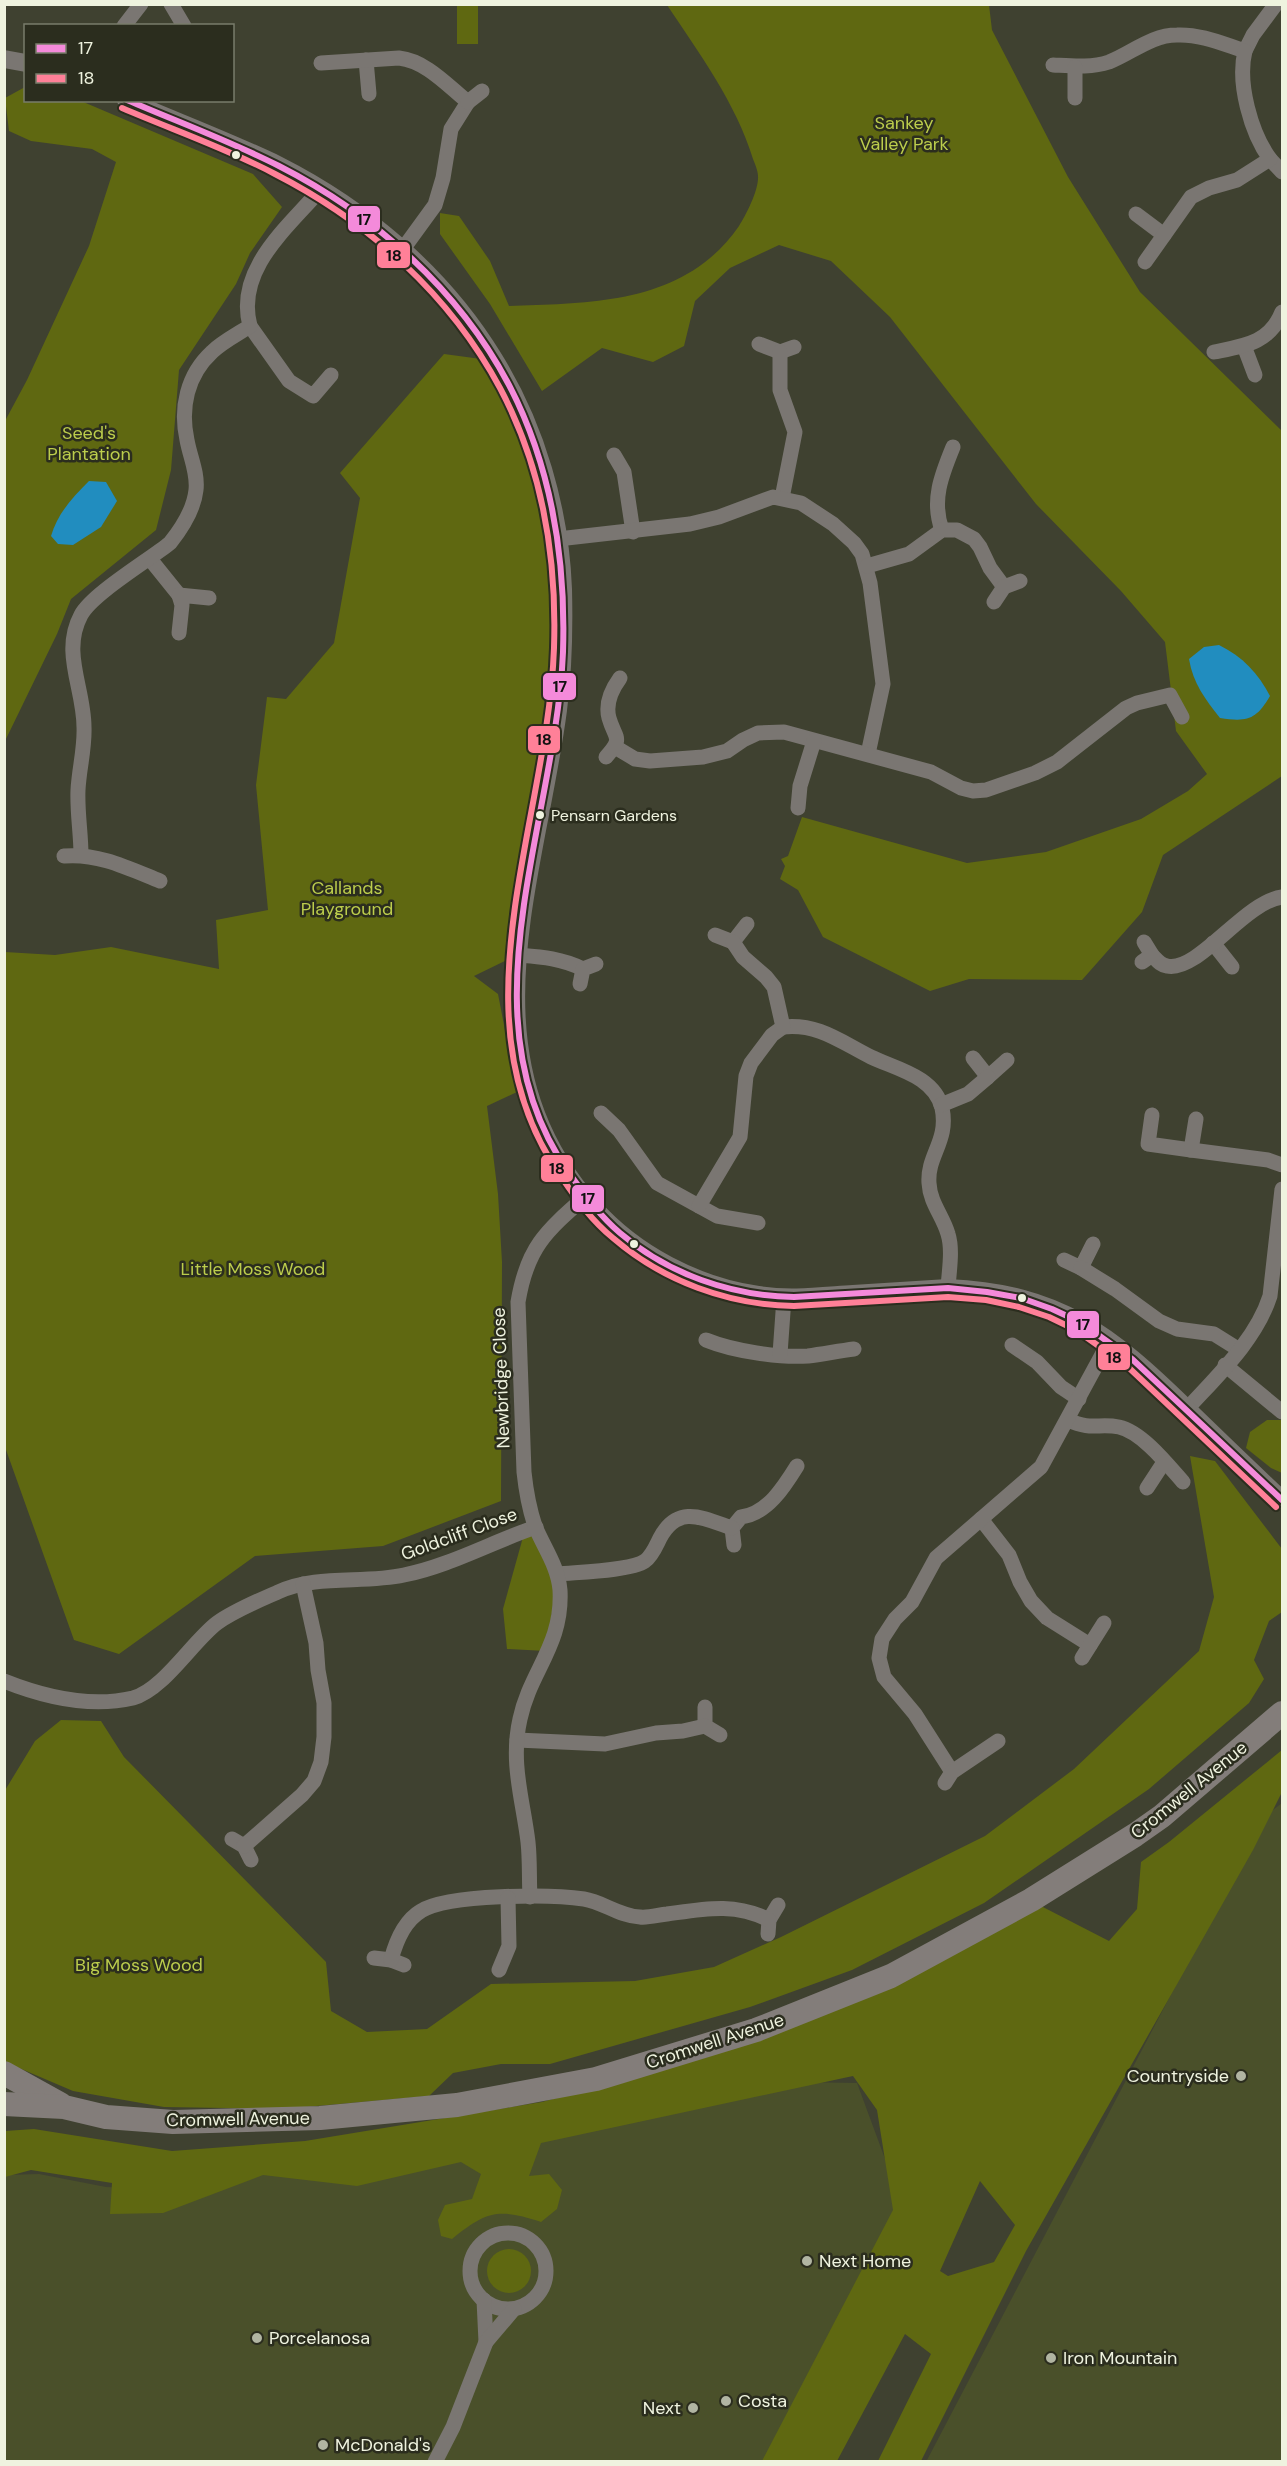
<svg xmlns="http://www.w3.org/2000/svg" width="1287" height="2466" font-family="'DM Sans',sans-serif">
  <style>
    .built { fill: #4a502a }
    .green { fill: #5f6811; fill-rule: evenodd }
    .water { fill: #218dbf }
    .lines { fill: none; stroke-linecap: round; stroke-linejoin: round }
    .minor { stroke: #7a7672; stroke-width: 15 }
    .tertiary { stroke: #7a7672; stroke-width: 18 }
    .primary { stroke: #837d7a; stroke-width: 24 }
    .bus-1-casing { stroke: #2b2d1e; stroke-width: 10 }
    .bus-2-casing { stroke: #2b2d1e; stroke-width: 10 }
    .bus-1 { stroke: #f48ada; stroke-width: 6 }
    .bus-2 { stroke: #ff8098; stroke-width: 6 }
    .bus-dot { fill: #eff3df; stroke: #2b2d1e; stroke-width: 2 }
    .poi-dot { fill: #b1b5a2; stroke: #2b2d1e; stroke-width: 2 }
    .labels { text-anchor: middle; dominant-baseline: central; stroke-width: 5; stroke-linejoin: round; paint-order: stroke }
    .bus-label { font-size: 16px; fill: #eff3df; stroke: #2b2d1e; text-anchor: start }
    .park-label { font-size: 18px; fill: #bccd4c; stroke: #2b2d1e }
    .street-label { font-size: 18px; fill: #eff3df; stroke: #2b2d1e }
    .poi-label { font-size: 18px; fill: #eff3df; stroke: #2b2d1e; text-anchor: start }
    .line-badge { stroke: #2b2d1e; stroke-width: 2 }
    .pale-badge-label { font-size: 16px; text-anchor: middle; font-weight: bold; fill: #111 }
  </style>
  <rect width="100%" height="100%" fill="#3f4130"/>
  <g class="built">
    <path d="M1282,1803V2461L926,2462L1264,1817Z"/>
    <path d="M674,2080L857,2083L905,2213L775,2461L5,2462L4,2175L39,2174L106,2187L165,2189Z"/>
  </g>
  <g class="green">
    <rect x="457" y="5" width="21" height="39"/>
    <path d="M667,5H989L992,30L1068,177L1140,292L1282,431V776L1163,855L1142,912L1082,980L969,979L930,991L823,937L798,890L780,879L785,866L781,859L788,856L802,817L967,863L1046,852L1141,819L1188,791L1207,774L1176,731L1165,642L1121,591L1036,504L890,317L831,261L779,245L730,268L695,301L684,346L653,362L602,348L542,391L490,304L440,234V213L459,216L490,261L509,306C594,303 685,304 739,226C746,215 759,190 758,176C758,171 755,164 753,159C736,103 699,53 667,5Z"/>
    <path d="M25,87L26,100L81,101L253,174L282,207L250,253L236,284L179,370L171,470L156,530L71,599L57,634L5,741V421L27,380L89,246L116,162L92,149L31,141L9,131L5,98Z"/>
    <path d="M444,354L496,361L517,402L558,539V708L517,955L474,976L498,994L517,1092L487,1106L498,1194L502,1262L501,1501L383,1546L255,1556L119,1654L74,1640L5,1447V952L55,955L111,947L219,969L216,920L268,910L256,785L267,697L286,699L334,643L360,498L340,473Z"/>
    <path d="M1267,1420H1282V1473L1271,1468L1246,1448L1250,1432Z"/>
    <path d="M1190,1456L1215,1461L1282,1549V1612L1269,1621L1254,1660L1264,1679L1249,1703L1149,1789L984,1903L852,1970L750,2007L550,2064H501L453,2073L429,2096L282,2109L164,2107L73,2091L5,2062L4,1792L35,1741L61,1720L101,1721L124,1757L326,1962L331,2011L367,2032L427,2029L491,1984L635,1981L714,1967L781,1937L985,1836L1074,1769L1199,1651L1214,1597Z"/>
    <path d="M536,1527L558,1574L546,1651L507,1649L503,1609L525,1530Z"/>
    <path d="M1282,1750V1792L1253,1850L1026,2251L921,2461H878L931,2354L905,2334L837,2461H762L893,2210L877,2110L853,2076L541,2143L529,2176L549,2174L562,2190L557,2209L541,2222C498,2208 487,2211 452,2239L441,2236L438,2220L445,2205L472,2199L481,2174L461,2162L357,2186L263,2175L163,2213L110,2214L112,2183L31,2170L5,2177V2131L34,2129L172,2151L305,2141L542,2102L708,2057L1039,1905L1109,1941L1137,1909L1141,1862L1169,1842ZM980,2181L1015,2225L994,2262L948,2276L940,2271Z"/>
    <circle cx="509" cy="2271" r="22"/>
  </g>
  <g class="water">
    <path d="M89,481L106,482L117,501L101,527L73,545L58,544L51,536C58,513 72,498 89,481Z"/>
    <path d="M1219,645C1243,657 1258,673 1270,696C1256,720 1247,722 1220,718C1205,699 1193,683 1189,659L1204,647Z"/>
  </g>
  <g class="lines">
    <g class="minor">
      <path d="M171,4L184,26"/>
      <path d="M124,26L141,4"/>
      <path d="M366,60L369,94"/>
      <path d="M321,63L399,58C426,61 447,85 468,102L451,129L443,178L435,205L403,249"/>
      <path d="M1053,65C1072,66 1091,68 1109,62C1132,53 1151,35 1177,35C1201,34 1223,44 1245,51L1253,35L1276,4"/>
      <path d="M1075,98V67"/>
      <path d="M468,102L482,91"/>
      <path d="M1270,159L1282,172"/>
      <path d="M1136,214L1164,235"/>
      <path d="M1145,262L1191,197L1209,188L1237,180L1270,159C1251,133 1237,83 1245,51"/>
      <path d="M250,326L289,381L313,396L331,375"/>
      <path d="M759,344L780,352L794,347"/>
      <path d="M1244,346L1255,375"/>
      <path d="M780,352V390L795,432L782,498"/>
      <path d="M1214,352C1244,346 1270,343 1282,312"/>
      <path d="M614,455L624,472L633,532"/>
      <path d="M942,530C931,500 942,474 953,447"/>
      <path d="M558,539L690,524L719,517L773,497L801,503L833,524L854,543L862,554L870,583L883,684L868,754"/>
      <path d="M150,559L179,595"/>
      <path d="M867,566L909,554L942,530H957L974,539L980,547L990,568L1004,587"/>
      <path d="M994,602L1004,587L1020,581"/>
      <path d="M179,633L182,605L179,595L209,598"/>
      <path d="M615,747L635,759L650,761L703,757L727,751L743,740L758,733L784,732L931,772L961,788L973,791L986,790L1035,773L1057,762L1126,708L1137,703L1170,695L1182,717"/>
      <path d="M606,757C624,737 615,739 609,718C605,703 612,689 620,678"/>
      <path d="M798,808L800,786L814,741"/>
      <path d="M81,855C81,833 77,812 78,790C79,769 85,748 84,727C84,688 61,652 81,615C92,594 149,560 170,543C182,528 194,509 196,490C198,473 190,457 187,440C180,408 187,375 212,352C222,342 238,334 250,326C235,270 287,228 320,190"/>
      <path d="M64,856C98,853 128,868 160,881"/>
      <path d="M715,935L733,942L747,924"/>
      <path d="M1213,943L1232,967"/>
      <path d="M517,955C541,957 560,958 583,969"/>
      <path d="M1152,955C1157,960 1160,965 1167,966C1198,973 1244,902 1282,897"/>
      <path d="M1142,962L1152,955L1144,942"/>
      <path d="M580,984L583,969L596,964"/>
      <path d="M783,1027C818,1023 841,1042 871,1057C896,1069 934,1076 942,1108C949,1141 927,1155 929,1183C930,1203 943,1216 948,1234C953,1250 949,1271 948,1288"/>
      <path d="M973,1058L988,1077L1007,1060"/>
      <path d="M941,1105L968,1094L988,1077"/>
      <path d="M601,1113L619,1130L657,1183L717,1216L758,1223"/>
      <path d="M1152,1115L1148,1144L1191,1150"/>
      <path d="M1196,1119L1191,1150L1268,1160L1282,1165"/>
      <path d="M699,1206L740,1137L746,1076L751,1063L772,1035L783,1027L774,987L766,977L743,957L733,942"/>
      <path d="M1064,1260L1081,1268L1093,1244"/>
      <path d="M1081,1268L1115,1289L1159,1321L1177,1329L1214,1334L1238,1349"/>
      <path d="M706,1340C733,1351 779,1358 808,1356C823,1354 839,1351 854,1349"/>
      <path d="M1012,1345L1037,1362L1061,1387L1079,1399"/>
      <path d="M780,1354L784,1298"/>
      <path d="M1225,1365L1282,1412"/>
      <path d="M1187,1409C1217,1376 1256,1340 1270,1296L1282,1189"/>
      <path d="M1068,1420C1092,1431 1098,1423 1119,1427C1142,1432 1168,1465 1183,1482"/>
      <path d="M1147,1488L1164,1462"/>
      <path d="M981,1519L1009,1555L1020,1582L1031,1601L1047,1618L1090,1645"/>
      <path d="M734,1545L732,1528L741,1517C767,1514 784,1487 797,1466"/>
      <path d="M558,1574C578,1572 630,1571 645,1561C652,1556 656,1546 660,1538C678,1504 703,1518 732,1528"/>
      <path d="M1082,1658L1104,1623"/>
      <path d="M4,1681C44,1697 90,1708 133,1698C163,1690 193,1641 217,1623C235,1610 258,1601 278,1592C317,1574 363,1584 404,1575C449,1566 492,1542 536,1527"/>
      <path d="M705,1707V1726L720,1735"/>
      <path d="M517,1740L605,1744L656,1733L683,1731L705,1726"/>
      <path d="M952,1772L915,1714L884,1677L879,1658L882,1639L895,1619L912,1602L936,1558L1041,1467L1110,1340"/>
      <path d="M945,1783L952,1772L998,1741"/>
      <path d="M232,1839L244,1846L251,1860"/>
      <path d="M244,1846L302,1795L314,1781L321,1762L324,1737V1703L318,1670L316,1643L303,1584"/>
      <path d="M530,1897C529,1879 530,1860 528,1842C523,1800 510,1763 520,1719C530,1671 563,1645 560,1590C558,1566 544,1548 535,1526C529,1508 526,1491 524,1472L518,1302C527,1248 545,1232 585,1197"/>
      <path d="M768,1934L769,1920L778,1905"/>
      <path d="M374,1958L391,1960L404,1965"/>
      <path d="M391,1960C396,1941 404,1921 421,1911C448,1894 551,1894 584,1899C603,1902 619,1916 640,1917C648,1918 658,1915 667,1914C703,1909 735,1902 769,1920"/>
      <path d="M499,1970L509,1946L508,1898"/>
      <circle cx="508" cy="2271" r="38"/>
      <path d="M484,2300L486,2342"/>
      <path d="M435,2462L453,2427L486,2342L514,2309"/>
    </g>
    <g class="tertiary">
      <path d="M4,59L26,63"/>
      <path d="M126,100C177,122 228,141 278,165C365,209 443,275 494,359C536,427 560,509 563,589C564,629 563,671 558,710C535,884 460,1056 593,1207C635,1254 696,1286 758,1295C790,1300 821,1296 853,1294C885,1292 916,1290 948,1288C1059,1293 1110,1334 1186,1408C1218,1439 1250,1470 1282,1500"/>
    </g>
    <g class="primary">
      <path d="M4,2073L60,2104"/>
      <path d="M4,2104L64,2107L106,2117L173,2122L320,2118L457,2105L596,2079L756,2030L891,1976L1031,1900L1135,1835L1162,1816L1282,1713"/>
    </g>
    <g class="bus-1-casing">
      <path id="bus-1" d="M127,100C178,122 230,141 279,166C375,215 459,290 509,385C552,468 566,560 563,652C556,823 459,1017 569,1173C585,1195 599,1215 620,1233C668,1274 731,1296 794,1297L948,1288L987,1292L1021,1298L1052,1309L1080,1322L1132,1359L1282,1500"/>
    </g>
    <g class="bus-2-casing">
      <path id="bus-2" d="M122,108C173,130 226,148 275,174C369,222 450,295 500,388C543,469 557,558 554,648C548,823 449,1019 562,1178C577,1200 592,1221 613,1238C663,1281 728,1305 794,1306L948,1297L986,1300L1019,1307L1049,1317L1076,1330L1127,1366L1276,1507"/>
    </g>
    <use href="#bus-1" class="bus-1"/>
    <use href="#bus-2" class="bus-2"/>
  </g>
  <g class="bus-dot">
    <circle cx="236" cy="155" r="5"/>
    <circle cx="540" cy="815" r="5"/>
    <circle cx="634" cy="1244" r="5"/>
    <circle cx="1022" cy="1298" r="5"/>
  </g>
  <g class="poi-dot">
    <circle cx="1241" cy="2076" r="6"/>
    <circle cx="807" cy="2261" r="6"/>
    <circle cx="257" cy="2338" r="6"/>
    <circle cx="1051" cy="2358" r="6"/>
    <circle cx="726" cy="2401" r="6"/>
    <circle cx="693" cy="2408" r="6"/>
    <circle cx="323" cy="2445" r="6"/>
  </g>
  <g class="labels">
    <g class="bus-label">
      <text x="551" y="815">Pensarn Gardens</text>
    </g>
    <g class="park-label">
      <text x="904" y="123">Sankey<tspan x="904" dy="21">Valley Park</tspan></text>
      <text x="89" y="433">Seed's<tspan x="89" dy="21">Plantation</tspan></text>
      <text x="347" y="888">Callands<tspan x="347" dy="21">Playground</tspan></text>
      <text x="253" y="1269">Little Moss Wood</text>
      <text x="139" y="1965">Big Moss Wood</text>
    </g>
    <g class="street-label">
      <text transform="translate(501 1378) rotate(-92)">Newbridge Close</text>
      <text transform="translate(459 1534) rotate(-20)">Goldcliff Close</text>
      <text transform="translate(1189 1790) rotate(-39)">Cromwell Avenue</text>
      <text transform="translate(715 2041) rotate(-18)">Cromwell Avenue</text>
      <text transform="translate(238 2119) rotate(-1)">Cromwell Avenue</text>
    </g>
    <g class="poi-label">
      <text x="1229" y="2076" text-anchor="end">Countryside</text>
      <text x="819" y="2261">Next Home</text>
      <text x="269" y="2338">Porcelanosa</text>
      <text x="1063" y="2358">Iron Mountain</text>
      <text x="738" y="2401">Costa</text>
      <text x="681" y="2408" text-anchor="end">Next</text>
      <text x="335" y="2445">McDonald's</text>
    </g>
  </g>
  <g class="line-badge">
    <rect x="347" y="205" width="34" height="28" rx="6" fill="#f48ada"/>
    <rect x="376" y="241" width="35" height="28" rx="6" fill="#ff8098"/>
    <rect x="542" y="672" width="35" height="29" rx="6" fill="#f48ada"/>
    <rect x="527" y="725" width="34" height="29" rx="6" fill="#ff8098"/>
    <rect x="540" y="1154" width="34" height="29" rx="6" fill="#ff8098"/>
    <rect x="571" y="1184" width="34" height="29" rx="6" fill="#f48ada"/>
    <rect x="1066" y="1310" width="34" height="29" rx="6" fill="#f48ada"/>
    <rect x="1097" y="1343" width="34" height="28" rx="6" fill="#ff8098"/>
  </g>
  <g class="pale-badge-label">
    <text x="364" y="225">17</text>
    <text x="394" y="261">18</text>
    <text x="560" y="692">17</text>
    <text x="544" y="745">18</text>
    <text x="557" y="1174">18</text>
    <text x="588" y="1204">17</text>
    <text x="1083" y="1330">17</text>
    <text x="1114" y="1363">18</text>
  </g>
  <rect width="1287" height="2466" fill="none" stroke="#eff3df" stroke-width="12"/>
  <rect x="24" y="24" width="210" height="78" fill="#2b2d1e" stroke="#797c6b" stroke-width="1.5"/>
  <rect x="36" y="44" width="30" height="9" fill="#f48ada" stroke="#797c6b" stroke-width="1.5"/>
  <text x="78" y="54" font-size="18" fill="#eff3df">17</text>
  <rect x="36" y="74" width="30" height="9" fill="#ff8098" stroke="#797c6b" stroke-width="1.5"/>
  <text x="78" y="84" font-size="18" fill="#eff3df">18</text>
</svg>
